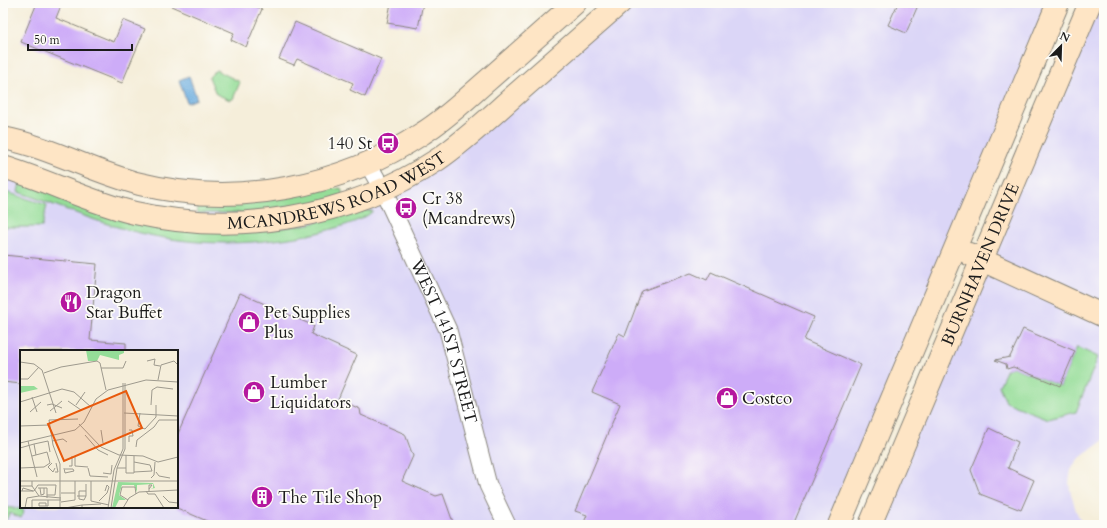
<svg xmlns="http://www.w3.org/2000/svg" width="1107" height="528" font-family="Cardo,serif">
  <style>
    .built { fill: #dbd6f7; fill-rule: evenodd }
    .green { fill: #95dd98; stroke: #587c5a }
    .water { fill: #6aacde; stroke: #43647d }
    .building { fill: #cdacf8 }
    .lines { fill: none; stroke-linecap: round; stroke-linejoin: round }
    .street-casing { stroke: #88857b; stroke-width: 19 }
    .secondary-casing { stroke: #88857b; stroke-width: 24 }
    .street { stroke: #fff; stroke-width: 17 }
    .secondary { stroke: #fee5c5; stroke-width: 22 }
    .labels { text-anchor: middle; dominant-baseline: central; stroke-width: 3.5; stroke-linejoin: round; paint-order: stroke }
    .poi-label { font-size: 17px; fill: #1c1c1c; stroke: #fdfcf7; text-anchor: start }
    .street-label { font-size: 17px; fill: #1c1c1c; stroke: #fdfcf7 }
    .inset-road { fill: none; stroke: #9e9a8e; stroke-width: 1 }
    .view { fill: #e8590c; fill-opacity: 0.15; stroke: #e8590c; stroke-width: 2 }
    .inset-edge { fill: none; stroke: #1c1c1c; stroke-width: 2 }
  </style>
  <rect width="100%" height="100%" fill="#fdfcf7"/>
  <filter id="ink" filterUnits="userSpaceOnUse"><feTurbulence type="fractalNoise" baseFrequency=".025" numOctaves="2"/><feDisplacementMap in="SourceGraphic" scale="8" xChannelSelector="R" yChannelSelector="G"/><feConvolveMatrix kernelMatrix="1 2 1 2 8 2 1 2 1" color-interpolation-filters="sRGB"/></filter>
  <filter id="wash" filterUnits="userSpaceOnUse"><feTurbulence type="fractalNoise" baseFrequency=".012" numOctaves="4" result="noise"/><feDisplacementMap in="SourceGraphic" scale="16" xChannelSelector="R" yChannelSelector="G"/><feGaussianBlur stdDeviation="0.9" result="paint"/><feColorMatrix in="noise" values="0 0 0 0 0 0 0 0 0 0 0 0 0 0 0 0 0 1.4 0 .05"/><feComposite in="paint" operator="in"/></filter>
  <g filter="url(#wash)">
    <rect width="100%" height="100%" fill="#f5eeda"/>
    <g class="built">
      <path d="M620,3H1058L839,525H3V167L162,218L383,190ZM21,351H177V507H21Z"/>
      <path d="M1090,3H1104V440L1077,460L1071,470L1069,482L1070,490L1076,511L1083,525H870Z"/>
    </g>
    <g class="green">
      <path d="M216,70L240,82L233,99L230,100L216,94L209,77Z"/>
      <path d="M20,183L251,232L310,224L360,210L373,211C362,222 332,229 317,233C260,245 201,247 145,234C101,225 60,206 18,192Z"/>
      <path d="M341,188L343,195L319,202L256,213H198L197,205Z"/>
      <path d="M3,191L47,205L42,227H3Z"/>
      <path d="M1077,347L1098,357L1076,412L1048,419L1006,402L999,386L1007,369L1013,367L1060,386Z"/>
      <path d="M3,507L22,509L24,511L21,518L10,513L3,525Z"/>
    </g>
    <path class="water" d="M189,76L197,99L187,103L179,80Z"/>
    <g id="blocks">
      <g class="building">
        <path d="M37,3H62L56,18L114,42L123,20L145,29L122,83L21,42Z"/>
        <path d="M164,3H248L262,9L246,47L231,40L234,33Z"/>
        <path d="M391,3H423L418,28L387,23Z"/>
        <path d="M898,3H919L906,33L888,25Z"/>
        <path d="M295,22L381,59L365,97L350,90L353,83L297,59L294,65L279,59Z"/>
        <path d="M3,255L97,264L90,340L126,343V351H21V384L3,382Z"/>
        <path d="M711,272L814,317L804,340L861,365L793,525H583L587,515L575,511L620,404L592,392L619,333L625,336L642,291L691,273L707,280Z"/>
        <path d="M240,293L314,326L311,334L357,355L338,399L360,409L361,415L405,434L413,456L402,481L436,496L443,494L454,525H216L177,508V436Z"/>
        <path d="M1023,329L1075,351L1060,386L1013,367L1007,369L1006,364L995,360L1010,357Z"/>
        <path d="M989,428L1018,442L1008,468L1034,480L1021,510L980,494L971,470Z"/>
      </g>
    </g>
  </g>
  <g filter="url(#ink)">
    <use href="#blocks" fill-opacity="0" stroke="#88857b" stroke-width="1"/>
    <g class="lines">
      <g class="street-casing">
        <g id="street">
          <path id="s1" d="M368,164L383,190L448,330L488,485L507,525"/>
        </g>
      </g>
      <g class="secondary-casing">
        <g id="secondary">
          <path d="M3,138C50,147 93,172 140,184C236,208 342,187 423,133C447,118 467,98 488,80C517,54 546,29 575,3"/>
          <path id="s2" d="M3,167C47,180 91,203 135,213C238,236 349,218 437,160C465,141 490,117 515,95C550,64 585,34 620,3"/>
          <path d="M969,254L1104,316"/>
          <path d="M839,525L1058,3"/>
          <path id="s3" d="M870,525L1090,3"/>
        </g>
      </g>
      <use href="#street" class="street"/>
      <use href="#secondary" class="secondary"/>
    </g>
  </g>
  <defs>
    <g id="bus-disc" transform="scale(1.15)"><circle r="9.5" fill="#b5179e" stroke="#fdfcf7"/><path d="M-5-6H5V4H4V6H2V4H-2V6H-4V4H-5ZM-3.5-4V0h7V-4ZM-3.5 1.2v1.5H-2V1.2ZM2 1.2v1.5H3.5V1.2Z" fill="#fff"/></g>
    <g id="restaurant-disc" transform="scale(1.15)"><circle r="9.5" fill="#b5179e" stroke="#fdfcf7"/><path d="M-5-6h1v4h1v-4h1v4h1v-4h1v5L-1.5 .5V6h-2V.5L-5-1ZM5-6V6H3V1.5H1.5Q1.5-4 5-6Z" fill="#fff"/></g>
    <g id="shop-disc" transform="scale(1.15)"><circle r="9.5" fill="#b5179e" stroke="#fdfcf7"/><path d="M-5-2.5h2.3a2.7 3.5 0 0 1 5.4 0H5L5.5 6h-11ZM-1.5-2.5h3a1.5 2.3 0 0 0-3 0Z" fill="#fff"/></g>
    <g id="building-disc" transform="scale(1.15)"><circle r="9.5" fill="#b5179e" stroke="#fdfcf7"/><path d="M-4-6H4V6H1V3H-1V6H-4ZM-2.5-4.3h1.7v1.8h-1.7ZM.8-4.3h1.7v1.8H.8ZM-2.5-1h1.7V.8h-1.7ZM.8-1h1.7V.8H.8Z" fill="#fff"/></g>
  </defs>
  <g fill-rule="evenodd">
    <use href="#bus-disc" x="388" y="143"/>
    <use href="#bus-disc" x="406" y="208"/>
    <use href="#restaurant-disc" x="71" y="302"/>
    <use href="#shop-disc" x="249" y="322"/>
    <use href="#shop-disc" x="254" y="392"/>
    <use href="#shop-disc" x="727" y="398"/>
    <use href="#building-disc" x="262" y="497"/>
  </g>
  <g class="labels">
    <g class="poi-label">
      <text x="372" y="143" text-anchor="end">140 St</text>
      <text x="422" y="198">Cr 38<tspan x="422" dy="20">(Mcandrews)</tspan></text>
      <text x="86" y="292">Dragon<tspan x="86" dy="20">Star Buffet</tspan></text>
      <text x="264" y="312">Pet Supplies<tspan x="264" dy="20">Plus</tspan></text>
      <text x="270" y="382">Lumber<tspan x="270" dy="20">Liquidators</tspan></text>
      <text x="742" y="398">Costco</text>
      <text x="278" y="497">The Tile Shop</text>
    </g>
    <g class="street-label">
      <text stroke="none"><textPath href="#s2" startOffset="348">MCANDREWS ROAD WEST</textPath></text>
      <text stroke="none"><textPath href="#s3" startOffset="283">BURNHAVEN DRIVE</textPath></text>
      <text stroke="none"><textPath href="#s1" startOffset="194">WEST 141ST STREET</textPath></text>
    </g>
  </g>
  <g transform="translate(20 350)">
    <rect width="158" height="158" fill="#f5eeda"/>
    <path d="M66,0H104V3L99,5V10L80,5L77,11H68ZM0,36H14L18,39L0,43ZM98,132L133,133L135,138L130,139L133,138V134L117,135V142L114,135H102L99,145L106,150H99L95,158H92Z" fill="#95dd98"/>
    <path class="inset-road" d="M127,11L135,9L134,15L140,16M0,12L14,14L22,20L36,63M81,18H103L106,11M24,23L41,17L77,11L80,13L86,40M0,29H8L19,17M138,30L141,15L154,11L158,15M12,47L17,62M48,51L61,60M0,52L42,39L54,42L71,57M27,55L32,54L42,58M56,55L65,42M131,55L132,40L137,37L153,39M30,61L42,51M10,62L21,52M104,63L158,66M120,63L118,76L125,79L136,67V55M59,74L81,97L99,105L123,106L138,112L158,107M0,76L29,75M81,80L83,93M109,80H112L113,86H109V92M65,85L78,100L88,105M8,91L17,127M32,91L43,89L47,92M0,93L55,80L64,72L76,49L88,40L126,30L158,32M14,94L28,91L30,102M116,97L117,90L134,77L139,70H158M0,98L14,94L16,105M55,106V116L68,117M114,112L130,115L132,121L114,122M32,113L28,117L33,122L35,118M49,116H52V106M0,118L24,117L30,113L27,102L12,106M44,118L45,123L54,121L53,119H45M68,118L70,126L88,127M97,118H106V105M106,118V123H114V106M35,122H38L36,113M136,122L139,126L150,128M83,123L91,124L92,115M131,128L134,125L135,112M0,131H158M12,131V136L19,146L41,148M71,131V151L89,155M18,138H27V145M20,138L21,145L24,144V138M129,139L132,135H129V141M0,141H14L18,135H36L35,145H27V148M2,141L3,138L13,141M126,141L128,144H135L144,158M41,143H55M57,146H66V134M66,146L64,150L59,149V141H66M143,146L149,152L158,153M108,150L100,145L102,137H115L116,144M79,151L87,143L89,137L87,135L85,141M41,152L55,150V131M0,154V136H12M26,156V153H19V156H28V150M5,158L7,148L19,146M12,158V150H41M40,158V114L33,95L29,70L58,69M45,158L62,155M62,158V155L81,154M88,158L94,120L103,99V33M91,158L97,118L105,99V33M103,158L109,148L119,142L158,140"/>
    <path class="view" d="M106,41L122,78L44,111L28,74Z"/>
    <rect width="158" height="158" class="inset-edge"/>
  </g>
  <rect width="1107" height="528" fill="none" stroke="#fdfcf7" stroke-width="16"/>
  <g transform="translate(1061 46) rotate(23)" stroke="#fdfcf7" stroke-width="3" paint-order="stroke">
  <path d="M0-3L7 15L0 10L-7 15Z" fill="#1c1c1c"/>
  <text y="-6" font-size="11" font-weight="bold" text-anchor="middle" fill="#1c1c1c">N</text>
  </g>
  <path d="M28 44v6h104v-6" fill="none" stroke="#1c1c1c" stroke-width="2"/>
  <text x="34" y="44" font-size="12" fill="#1c1c1c" stroke="#fdfcf7" stroke-width="3" paint-order="stroke">50 m</text>
</svg>
